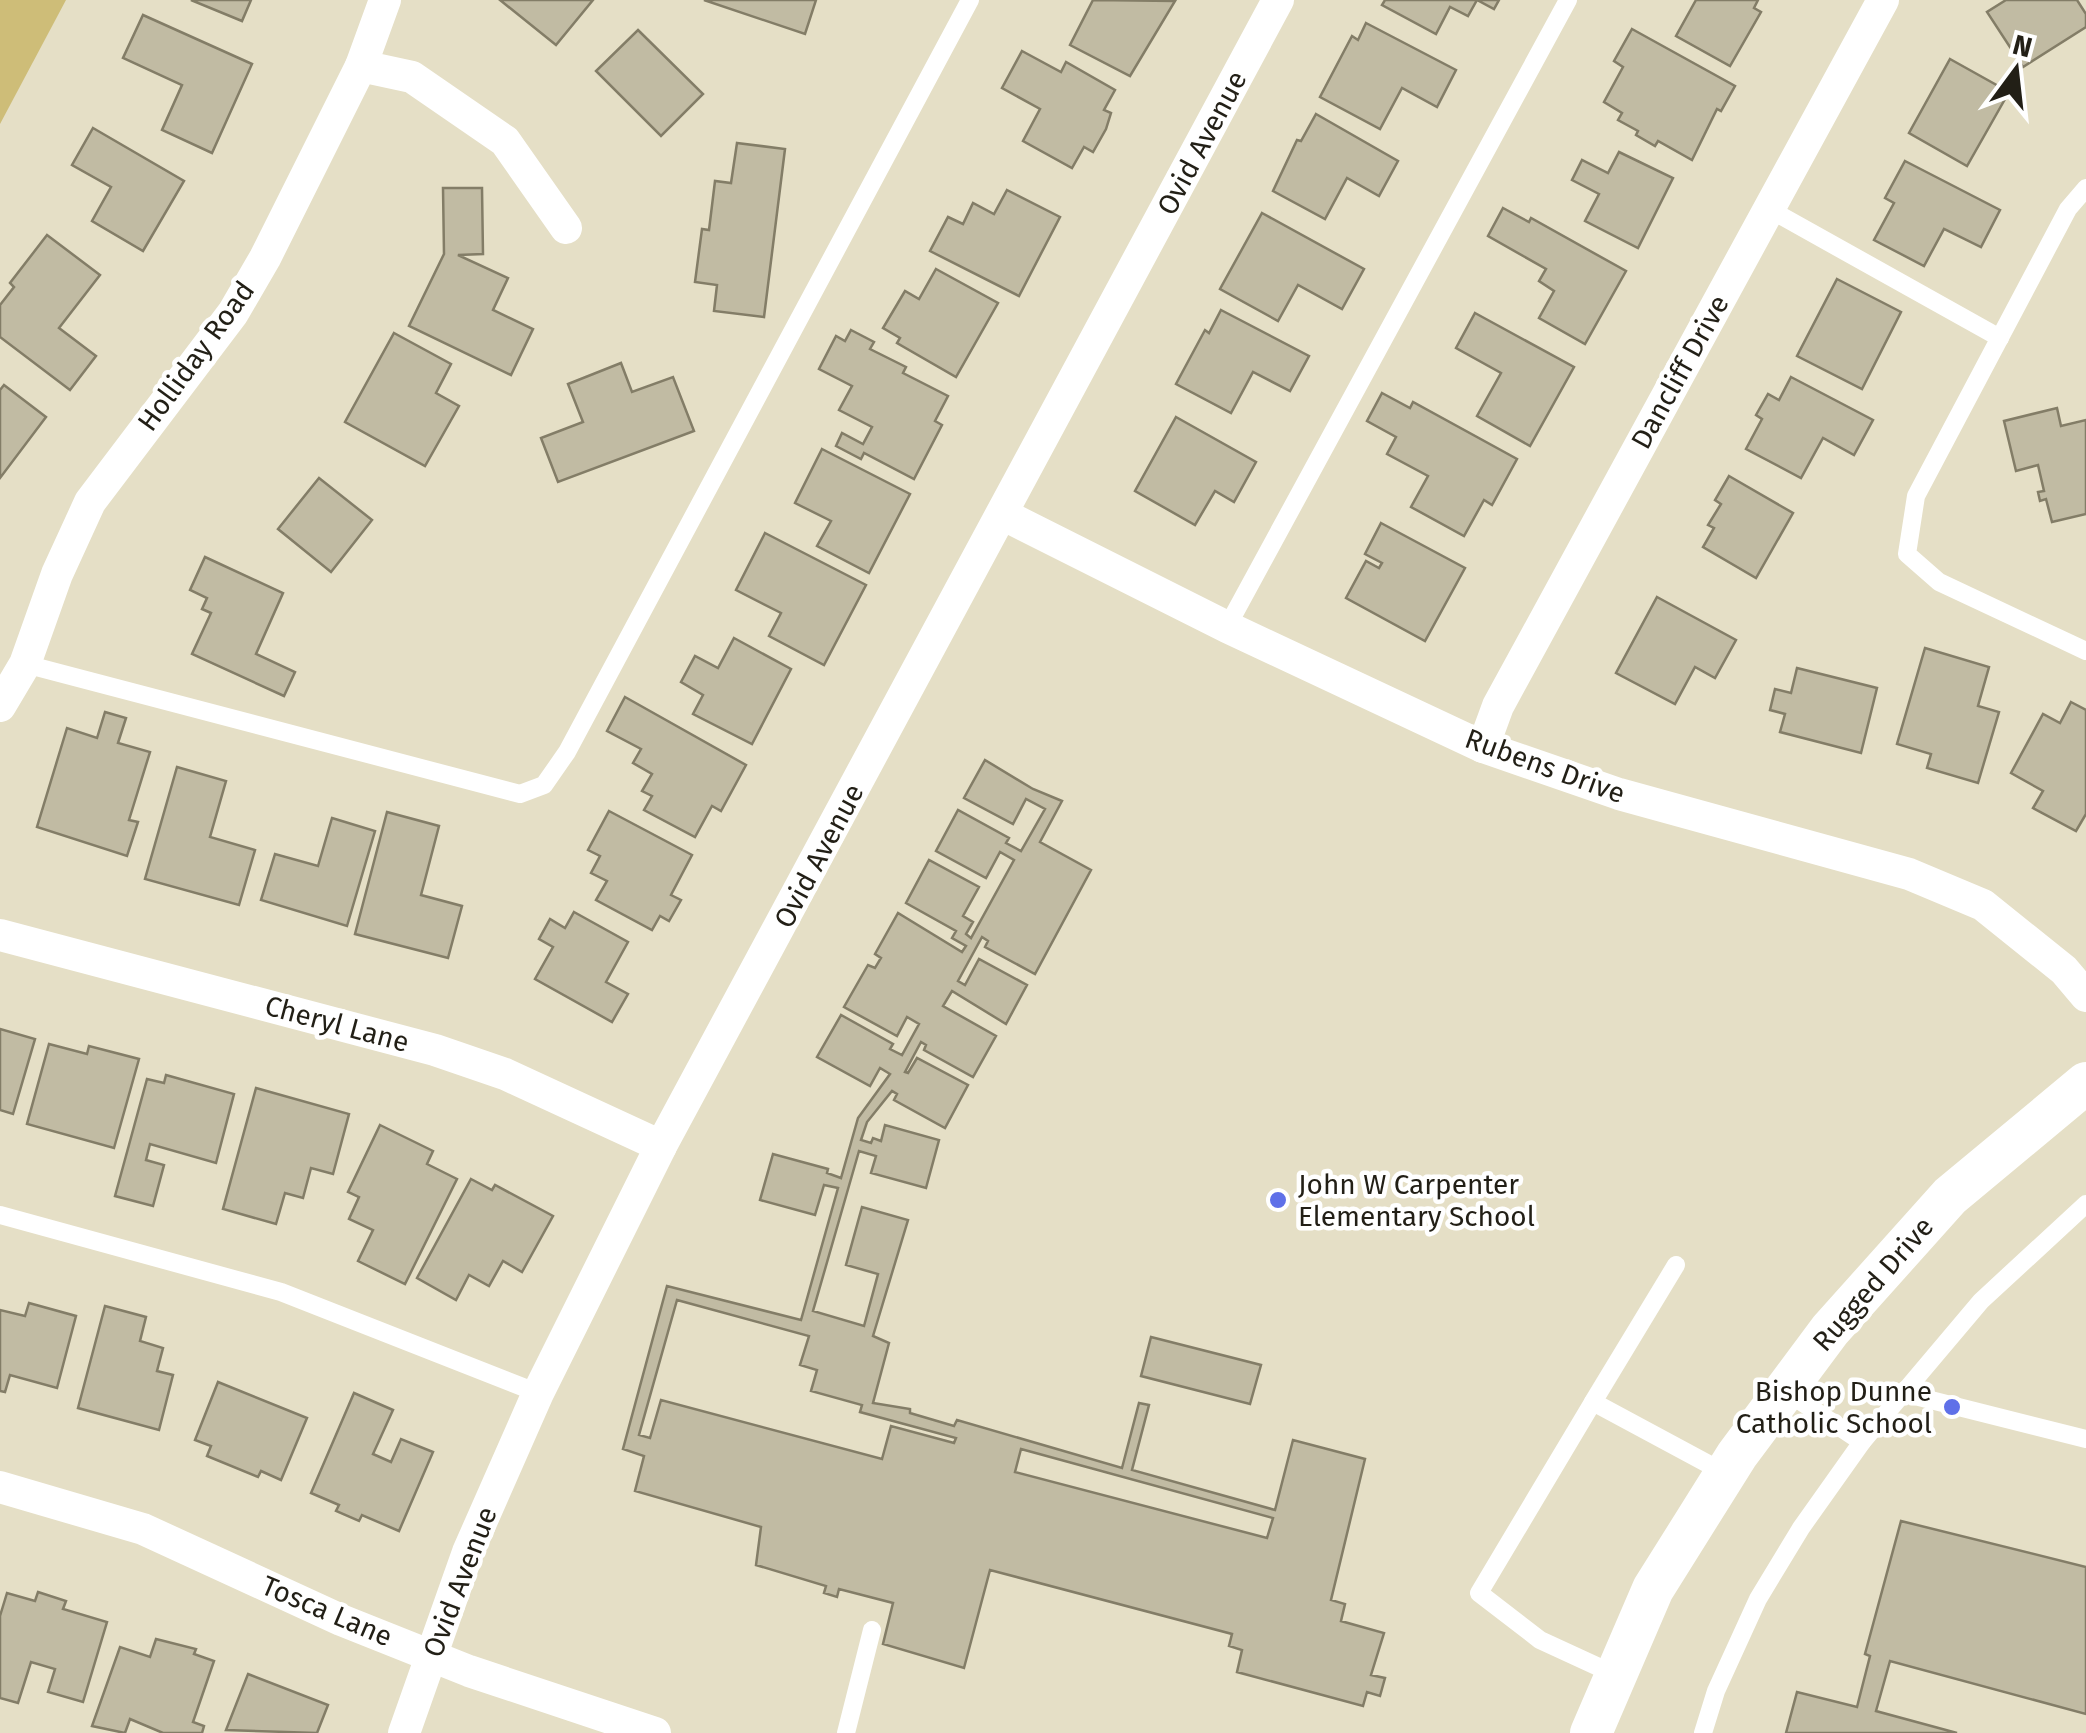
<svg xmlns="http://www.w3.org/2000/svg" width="2086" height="1733" font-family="'Fira Sans',sans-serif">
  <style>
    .green { fill: #cebd78 }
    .building { fill: #c1bba3; stroke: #837d67; stroke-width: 2.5; fill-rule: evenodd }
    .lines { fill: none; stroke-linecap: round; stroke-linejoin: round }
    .service { stroke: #fff; stroke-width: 18 }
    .minor { stroke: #fff; stroke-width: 32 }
    .tertiary { stroke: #fff; stroke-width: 42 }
    .poi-dot { fill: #5f70e8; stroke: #fff; stroke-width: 4 }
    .labels { text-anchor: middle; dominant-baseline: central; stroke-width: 9; stroke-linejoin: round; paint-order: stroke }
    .street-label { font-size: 28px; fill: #221f16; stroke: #fff }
    .poi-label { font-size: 28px; fill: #221f16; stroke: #fff; text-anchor: start }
  </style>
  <rect width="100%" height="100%" fill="#e5dfc6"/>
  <path class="green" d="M0,0H66L0,124Z"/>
  <g class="building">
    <path d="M191,0H251L242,21Z"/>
    <path d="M500,0H593L556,45Z"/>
    <path d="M704,0H816L805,34Z"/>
    <path d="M1093,0L1175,1L1130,76L1070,45Z"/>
    <path d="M1385,0H1499L1494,9L1477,0L1468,16L1450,7L1436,34L1382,5Z"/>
    <path d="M1696,0H1758L1754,8L1761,12L1730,66L1676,36Z"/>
    <path d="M2006,0H2077L2086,14V27L2023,67L1987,12Z"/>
    <path d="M143,15L252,64L212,153L162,130L182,85L123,58Z"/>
    <path d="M1366,23L1456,70L1437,107L1402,88L1380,129L1320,97L1352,36L1358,40Z"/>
    <path d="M1632,29L1735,86L1721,111L1717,109L1692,160L1658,141L1655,146L1636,135L1638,131L1618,120L1622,113L1604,102L1623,67L1614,61Z"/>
    <path d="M638,30L703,94L661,136L596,71Z"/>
    <path d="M1022,51L1061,72L1066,62L1115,90L1104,110L1111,113L1106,129L1093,152L1084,147L1072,168L1023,141L1040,109L1002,88Z"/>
    <path d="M1950,59L2009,92L1967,166L1909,133Z"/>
    <path d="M1316,114L1398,161L1379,196L1347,178L1325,219L1273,191L1297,140L1301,141Z"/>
    <path d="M93,128L184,181L143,251L92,221L111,187L72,165Z"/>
    <path d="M737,143L785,149L764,317L714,311L717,285L695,282L702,229L709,230L715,181L731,183Z"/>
    <path d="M1619,152L1673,178L1638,248L1585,221L1599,194L1572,180L1582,160L1608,173Z"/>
    <path d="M1905,161L2000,210L1981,247L1944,229L1924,266L1874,240L1894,203L1885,198Z"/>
    <path d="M443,188H482L483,254L458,255L508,278L493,310L533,329L511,375L409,326L444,254Z"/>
    <path d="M1007,190L1060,217L1019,296L930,251L948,217L963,224L973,203L994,214Z"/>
    <path d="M1503,208L1529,222L1531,218L1626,271L1585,344L1539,318L1554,291L1539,281L1546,269L1488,236Z"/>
    <path d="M1262,213L1364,269L1342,309L1298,285L1278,321L1220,289Z"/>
    <path d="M47,235L100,275L59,328L96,356L70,390L0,337V305L14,287L10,283Z"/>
    <path d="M936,269L998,303L956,377L897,343L900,338L883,328L905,291L919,299Z"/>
    <path d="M1837,279L1901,312L1862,389L1797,356Z"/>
    <path d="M1221,310L1309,356L1290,391L1253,372L1231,413L1176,384L1205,330L1209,333Z"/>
    <path d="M1475,313L1574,367L1530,446L1477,416L1501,373L1456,348Z"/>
    <path d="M851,330L874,342L870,349L906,367L903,373L948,396L935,421L942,425L914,479L864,453L861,459L836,446L842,433L863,444L872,427L839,410L852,386L819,369L836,336L845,341Z"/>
    <path d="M394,333L451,364L436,393L459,406L425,466L345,422Z"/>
    <path d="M621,363L632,392L673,377L694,431L558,482L541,438L583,422L568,384Z"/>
    <path d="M1791,377L1873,420L1854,455L1823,438L1801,478L1746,449L1762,419L1756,415L1768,394L1779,400Z"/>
    <path d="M4,385L46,417L0,478V390Z"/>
    <path d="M1382,393L1410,408L1413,402L1517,459L1492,505L1484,500L1464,536L1411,507L1428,476L1387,454L1396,437L1367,421Z"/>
    <path d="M2057,408L2061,426L2086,420V514L2052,522L2046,499L2040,501L2038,492L2044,491L2038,465L2016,471L2004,421Z"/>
    <path d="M1176,417L1256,462L1234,502L1215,491L1195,525L1135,491Z"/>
    <path d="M822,449L910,494L869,573L817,546L831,521L795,503Z"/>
    <path d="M1729,476L1793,513L1756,578L1703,547L1714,528L1708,525L1721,504L1715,500Z"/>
    <path d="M319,478L372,520L331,572L278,529Z"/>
    <path d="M1381,523L1465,568L1425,641L1346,598L1366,561L1379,568L1382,563L1365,554Z"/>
    <path d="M765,533L866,585L824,665L769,636L781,613L736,590Z"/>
    <path d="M205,557L283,593L256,654L295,672L284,696L192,654L211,613L202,609L207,598L190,590Z"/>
    <path d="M1657,597L1736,640L1715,678L1695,667L1675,704L1616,673Z"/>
    <path d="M734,638L791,669L752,744L693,714L703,695L681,682L695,656L718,668Z"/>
    <path d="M1925,648L1989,667L1978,706L1999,712L1978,783L1927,768L1931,754L1897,744Z"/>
    <path d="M1797,668L1877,688L1861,753L1780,732L1785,714L1770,710L1775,689L1791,693Z"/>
    <path d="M625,697L746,765L721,811L712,806L695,837L644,810L652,796L642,791L652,774L633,763L641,749L607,731Z"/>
    <path d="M2071,702L2086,710V814L2076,831L2033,808L2043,791L2011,773L2043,714L2060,723Z"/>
    <path d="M105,712L126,718L118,743L150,752L129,820L138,822L127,856L37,827L67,728L97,738Z"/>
    <path d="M985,760L1033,789L1062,801L1040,842L1091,870L1035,974L985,947L988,941L982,937L958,981L965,985L979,959L1027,985L1006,1024L952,991L943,1006L996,1036L973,1077L924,1050L926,1045L921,1042L905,1072L908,1073L917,1058L968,1085L945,1128L894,1100L897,1094L892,1091L867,1122L861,1140L871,1143L873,1138L881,1141L885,1125L939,1140L926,1188L871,1173L876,1156L859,1151L813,1311L864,1326L878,1274L846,1265L862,1207L908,1220L873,1336L889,1343L873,1403L910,1409V1413L954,1426L957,1420L1122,1468L1139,1403L1149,1405L1132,1470L1275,1510L1293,1440L1365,1459L1331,1600L1345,1604L1341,1621L1384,1633L1371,1675L1385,1678L1380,1696L1367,1692L1363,1706L1237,1672L1242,1650L1229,1646L1232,1634L990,1570L964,1668L883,1644L893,1603L839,1589L837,1597L824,1593L826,1586L756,1565L761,1527L635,1491L644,1456L623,1449L667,1286L801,1320L838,1188L824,1185L815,1215L760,1200L773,1154L828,1169L827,1173L841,1178L858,1118L890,1074L880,1068L870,1086L817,1057L841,1015L893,1044L890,1049L902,1055L919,1024L907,1017L897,1036L844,1007L868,965L875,968L881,958L875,954L898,913L962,952L966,946L952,938L956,931L906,903L929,860L979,887L963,916L973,922L966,934L971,938L1014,860L1000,852L986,878L936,851L958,810L1009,838L1006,843L1021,851L1045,809L1026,799L1013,824L964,798ZM677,1300L809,1336L800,1365L817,1370L811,1391L862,1405L860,1412L956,1438L954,1443L891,1426L882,1459L661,1400L650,1438L639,1435ZM1021,1449L1273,1518L1267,1538L1015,1472Z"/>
    <path d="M177,767L226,781L210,837L255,850L239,905L145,879Z"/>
    <path d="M609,811L692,855L671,895L681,900L669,921L660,916L652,930L596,900L607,881L591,873L600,856L588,850Z"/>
    <path d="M387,812L439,826L421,895L462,906L448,958L355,934Z"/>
    <path d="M332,818L375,831L347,926L261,900L275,854L318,866Z"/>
    <path d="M574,912L628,942L606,982L628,994L612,1022L535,979L553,947L539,939L550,919L565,928Z"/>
    <path d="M0,1029L35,1039L13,1114L0,1110Z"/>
    <path d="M49,1044L87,1054L89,1046L139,1059L114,1148L27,1124Z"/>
    <path d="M166,1075L234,1094L216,1163L150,1144L146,1160L164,1165L153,1206L115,1196L147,1079L164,1083Z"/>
    <path d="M256,1088L349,1114L333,1174L311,1168L303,1198L285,1193L276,1224L223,1209Z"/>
    <path d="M380,1125L433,1151L427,1164L457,1179L405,1284L358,1261L373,1230L349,1219L359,1197L348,1192Z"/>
    <path d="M471,1179L492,1190L495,1185L553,1216L522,1272L503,1261L489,1286L469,1275L456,1300L417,1278Z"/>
    <path d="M29,1303L76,1316L57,1388L10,1375L5,1392L0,1391V1310L25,1316Z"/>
    <path d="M105,1306L146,1317L140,1341L163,1348L157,1371L173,1375L159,1430L78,1408Z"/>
    <path d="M1151,1337L1261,1365L1250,1404L1141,1376Z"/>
    <path d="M218,1382L307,1418L281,1480L261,1471L258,1477L207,1456L211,1446L195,1440Z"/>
    <path d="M354,1393L393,1410L373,1454L391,1462L401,1439L433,1452L399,1531L362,1515L359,1521L336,1511L339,1505L311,1493Z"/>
    <path d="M1901,1521L2086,1567V1714L1890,1661L1876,1711L1957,1733H1786L1797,1692L1857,1707L1870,1656L1865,1654Z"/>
    <path d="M38,1592L66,1601L63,1609L107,1622L83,1702L48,1692L55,1669L31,1662L18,1703L0,1698V1616L7,1593L35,1601Z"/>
    <path d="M156,1639L196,1649L194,1654L214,1661L193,1722L204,1726L202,1733H163L130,1719L125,1733L92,1726L120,1647L150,1657Z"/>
    <path d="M248,1674L328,1705L317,1733L226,1730Z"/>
  </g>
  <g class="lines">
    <g class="service">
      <path d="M2086,188L2068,209L1916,496L1907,554L1939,582L2086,651"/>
      <path d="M1769,209L2000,338"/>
      <path d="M1227,627L1568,0"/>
      <path d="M25,664L520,794L544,785L567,752L970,0"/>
      <path d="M0,1215L281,1292L538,1393"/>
      <path d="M1676,1265L1593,1402L1725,1473"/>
      <path d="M1785,1391L1862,1442"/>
      <path d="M1907,1394L2086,1439"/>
      <path d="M1593,1402L1479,1593L1540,1640L1616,1675"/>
      <path d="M846,1733L872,1630"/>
      <path d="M1703,1733L1716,1691L1758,1599L1801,1528L1862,1442L1981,1301L2086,1204"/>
    </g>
    <g class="minor">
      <path d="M361,66L412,77L505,141L566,228"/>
      <path d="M1004,515L1227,627L1483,747L1619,794L1909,874L1983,905L2064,970L2086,996"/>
      <path d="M0,706L25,664L57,574L90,502L233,313L265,258L361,66L385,0"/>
      <path d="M1483,747L1498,706L1883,0"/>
      <path d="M0,935L435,1050L505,1074L661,1146"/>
      <path d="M0,1487L143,1529L341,1620L469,1671L655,1733"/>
      <path d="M404,1733L468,1552L538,1393L661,1146L1278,0"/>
    </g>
    <path class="tertiary" d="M1591,1733L1653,1589L1737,1455L1830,1330L1950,1196L2086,1083"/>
  </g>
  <g class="poi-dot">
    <circle cx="1278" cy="1200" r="10"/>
    <circle cx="1952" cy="1407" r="10"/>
  </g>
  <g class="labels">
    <g class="street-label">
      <text transform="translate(1202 143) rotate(-62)">Ovid Avenue</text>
      <text transform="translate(196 356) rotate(-54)">Holliday Road</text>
      <text transform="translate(1680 372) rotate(-61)">Dancliff Drive</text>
      <text transform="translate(1545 766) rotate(20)">Rubens Drive</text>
      <text transform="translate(819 856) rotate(-62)">Ovid Avenue</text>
      <text transform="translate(337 1024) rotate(15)">Cheryl Lane</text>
      <text transform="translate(1873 1284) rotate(-49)">Rugged Drive</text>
      <text transform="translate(460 1582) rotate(-69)">Ovid Avenue</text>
      <text transform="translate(327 1611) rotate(23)">Tosca Lane</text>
    </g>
    <g class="poi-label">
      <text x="1298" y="1184">John W Carpenter<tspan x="1298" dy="32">Elementary School</tspan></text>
      <text x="1932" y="1391" text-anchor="end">Bishop Dunne<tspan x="1932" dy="32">Catholic School</tspan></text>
    </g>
  </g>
  <g transform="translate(2016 70) rotate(15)" stroke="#ffffff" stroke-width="8" paint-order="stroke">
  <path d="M0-8L18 38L0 25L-18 38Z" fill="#221f16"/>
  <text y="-15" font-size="28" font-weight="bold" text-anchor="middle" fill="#221f16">N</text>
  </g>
</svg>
